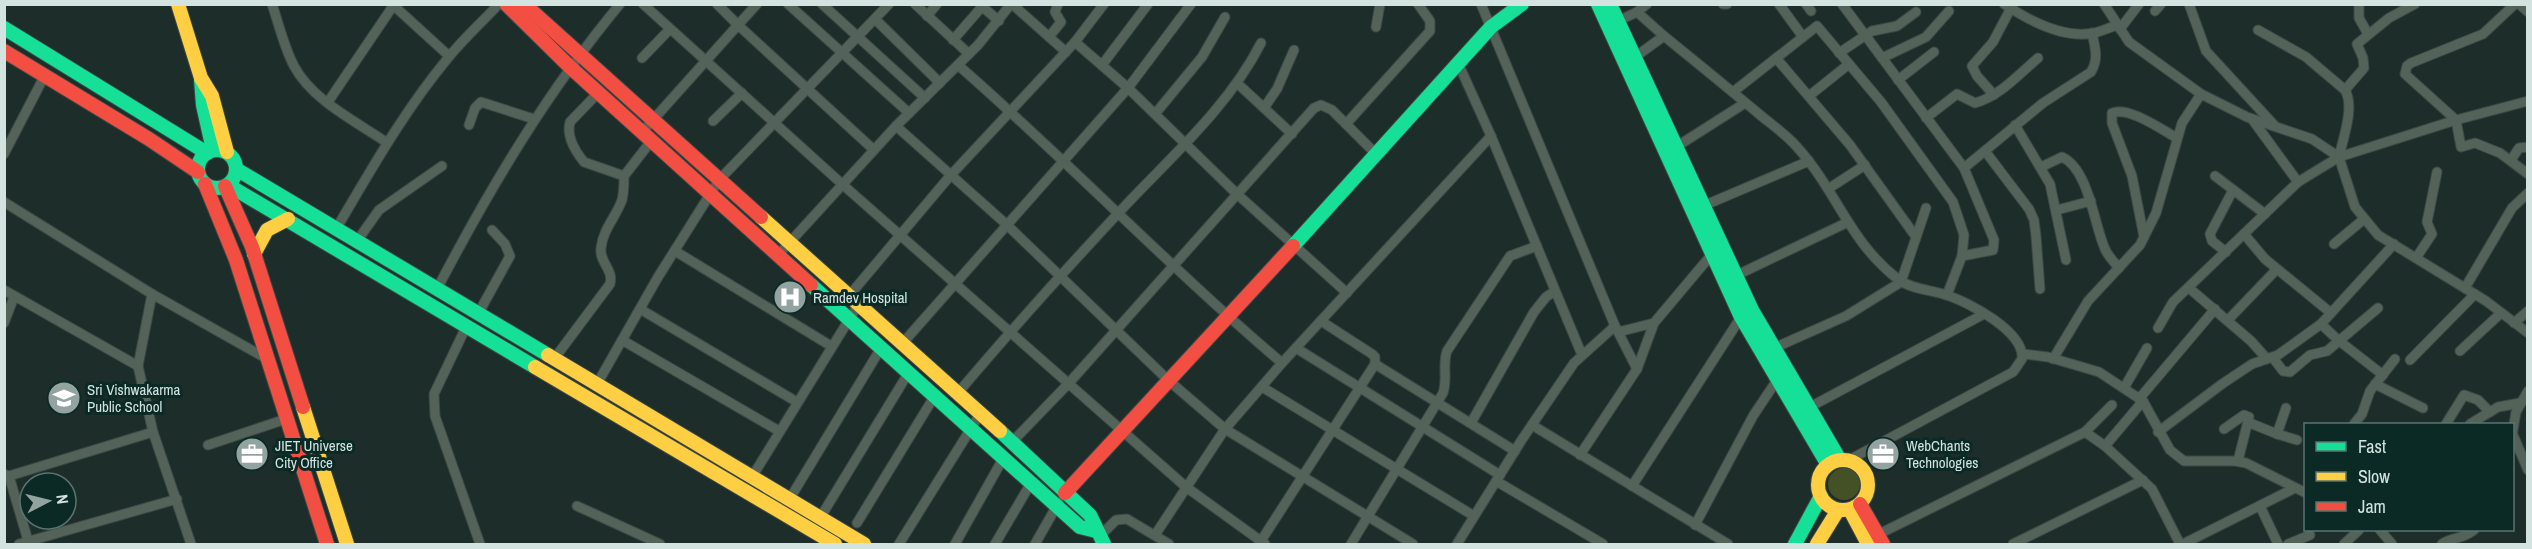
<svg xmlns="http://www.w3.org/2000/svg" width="2532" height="549" font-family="'Archivo Narrow',sans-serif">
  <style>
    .green { fill: #445026 }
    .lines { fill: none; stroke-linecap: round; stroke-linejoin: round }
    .street-casing { stroke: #3c4846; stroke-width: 11 }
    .fast-casing { stroke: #3c4846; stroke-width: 16 }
    .slow-casing { stroke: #3c4846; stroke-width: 16 }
    .jam-casing { stroke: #3c4846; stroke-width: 16 }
    .street { stroke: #536359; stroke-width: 9 }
    .fast { stroke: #16e098; stroke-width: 14 }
    .slow { stroke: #ffcf43; stroke-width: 14 }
    .jam { stroke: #f24e42; stroke-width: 14 }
    .labels { text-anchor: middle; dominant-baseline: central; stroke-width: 6; stroke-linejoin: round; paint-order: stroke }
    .poi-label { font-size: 15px; fill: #d3e3e0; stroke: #0b2a26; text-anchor: start }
  </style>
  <rect width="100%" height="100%" fill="#1d2d2a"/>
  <circle class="green" cx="1844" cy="484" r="16"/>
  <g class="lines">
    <g class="street-casing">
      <g id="street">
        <path d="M272,4C279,25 284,47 294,66C312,100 355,121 386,142"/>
        <path d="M392,4L449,56"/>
        <path d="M643,4L842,184L1186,487L1265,544"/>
        <path d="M757,4L738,25L874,150"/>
        <path d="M788,4L909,113"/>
        <path d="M822,4L925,98"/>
        <path d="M915,4L969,54"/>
        <path d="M1012,4L1066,52"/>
        <path d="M1481,4L1615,326L1637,369"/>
        <path d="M1723,4H1727"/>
        <path d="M1779,4L1803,37"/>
        <path d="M1806,4L1811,11"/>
        <path d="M1842,4L1964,168L1994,240L1993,250L1962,256"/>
        <path d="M2004,4C2028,20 2064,39 2094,33C2102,31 2109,28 2117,25"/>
        <path d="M2104,4L2129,42L2201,94L2247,117L2312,139L2339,157L2355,207L2378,235L2486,301L2528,333"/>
        <path d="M2189,4L2206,51L2274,125"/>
        <path d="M2359,4V18L2368,34"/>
        <path d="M2515,4L2483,34L2411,63L2407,66L2405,74L2456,120L2461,147L2475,143L2500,153L2528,174"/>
        <path d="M2519,4L2528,12"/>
        <path d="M2155,11L2161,4"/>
        <path d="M1637,12L1664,36"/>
        <path d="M927,16L937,4"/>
        <path d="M875,19L940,83"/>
        <path d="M1618,21L1637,12L1647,4"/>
        <path d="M1376,27L1380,4"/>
        <path d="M2120,29L2139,4"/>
        <path d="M2258,30L2306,57L2345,90C2355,107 2343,138 2339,157"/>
        <path d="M1049,37L1061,22L1055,12L1058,4"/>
        <path d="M953,40L980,9H985L999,21"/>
        <path d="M1075,42L1128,88L1237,194L1347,293"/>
        <path d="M1839,53L1872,31L1897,26L1916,12"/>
        <path d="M1635,57L1664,36C1696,62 1728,88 1759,114C1772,125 1787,135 1797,147C1837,191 1849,242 1899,280C1911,289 1932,290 1946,295C1969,302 2025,332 2022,359L2013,372L1849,460"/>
        <path d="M642,58L670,29"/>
        <path d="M1776,58L1850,145L1916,237"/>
        <path d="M1882,58L1926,37L1949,11"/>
        <path d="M958,65C1068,161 1170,268 1282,363"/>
        <path d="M1102,65L1148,4"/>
        <path d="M1898,80L1934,52"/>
        <path d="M1237,83L1292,134"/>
        <path d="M2345,90L2364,68L2363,58L2357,44L2389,18L2415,4"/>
        <path d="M599,92L570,122C566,137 575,151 584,162L624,176L652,140"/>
        <path d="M1733,92L1817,26L1881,102L1953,202L1964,235L1962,256L1947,295"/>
        <path d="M1994,95L1977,76L1972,66L1993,42L2013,4"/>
        <path d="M1809,96L1849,64"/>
        <path d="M328,102L393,6"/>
        <path d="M1264,108L1277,89L1294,50"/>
        <path d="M1155,114L1202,57L1225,17"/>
        <path d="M1926,118L1957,94L1975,103C2000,96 2019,74 2038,58"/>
        <path d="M2252,119L2298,182"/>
        <path d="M713,121L742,93"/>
        <path d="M1346,124L1430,31V21L1418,4"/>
        <path d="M469,125L475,108L481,102L534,119"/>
        <path d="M2015,125L2050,184L2066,260"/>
        <path d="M896,126L1006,224L1168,380L1225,429L1413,544"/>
        <path d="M643,131L738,25L717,4"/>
        <path d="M1491,136L1582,355"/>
        <path d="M1676,147L1745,103"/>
        <path d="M1985,151L2029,209L2034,220L2036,236L2040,289"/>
        <path d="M4,154L45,75"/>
        <path d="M2511,160L2519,148L2528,147"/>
        <path d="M2041,167L2062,157C2089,169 2094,225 2105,249C2108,256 2114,262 2119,268"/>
        <path d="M1964,168L2043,103L2091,72C2099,59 2095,47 2092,33"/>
        <path d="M2215,176L2265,214"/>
        <path d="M1828,189L1865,165"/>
        <path d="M4,202L152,294L269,360"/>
        <path d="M1703,206L1809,161"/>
        <path d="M2057,210L2091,201"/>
        <path d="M336,229C371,170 404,111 448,58C463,39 482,22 499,4"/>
        <path d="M2244,234L2265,259L2331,313"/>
        <path d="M2144,237L2132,176L2112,123V113C2129,106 2162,130 2177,138"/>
        <path d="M357,241L379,210L442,166"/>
        <path d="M2334,244L2364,219"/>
        <path d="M675,251L831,346"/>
        <path d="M2226,252L2212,241L2210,234L2233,190"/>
        <path d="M779,254L896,126L978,45L1011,4"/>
        <path d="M2416,258L2432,234L2427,222L2437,172"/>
        <path d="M1735,276L1846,223"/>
        <path d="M2189,288L2251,341L2267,359"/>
        <path d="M2465,288L2512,208L2528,193"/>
        <path d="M437,289C490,188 547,92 620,4"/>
        <path d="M4,290L138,366"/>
        <path d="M152,294L138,366L153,432L191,544"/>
        <path d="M848,297L950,176L1075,42L1104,4"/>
        <path d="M640,309L797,402"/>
        <path d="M478,314L510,256L505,244L492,230"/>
        <path d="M2228,320L2277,269"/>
        <path d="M4,323L14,297"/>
        <path d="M2514,323L2528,311"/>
        <path d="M2321,324L2338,340L2383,375"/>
        <path d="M467,325L434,394L435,416L480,544"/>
        <path d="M2158,328L2173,302L2298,182L2339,157L2456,120L2528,101"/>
        <path d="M1618,332L1654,323L1712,254"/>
        <path d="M622,340L779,431"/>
        <path d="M901,345L1128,88L1191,4"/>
        <path d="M1296,348L1500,475"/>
        <path d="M1774,348L1846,316L1901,282L1926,208"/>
        <path d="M2460,351L2501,313"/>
        <path d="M2023,354L2048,357L2099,372L2143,401L2170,450L2184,461H2235L2246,463L2306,493"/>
        <path d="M2273,358L2283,371L2290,372L2310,355L2327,351L2378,308"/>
        <path d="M554,359L610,284C614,270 599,262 601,248C603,229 616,217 622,200C624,192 624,184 624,176"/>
        <path d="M2053,359L2088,301L2140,245L2156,213L2182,123L2201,94"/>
        <path d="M2410,360L2475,294"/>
        <path d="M1375,364L1515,451"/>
        <path d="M597,384L658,277L719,180L889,4"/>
        <path d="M2375,384L2423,408"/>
        <path d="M1262,387L1474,516"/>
        <path d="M2124,388L2147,348"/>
        <path d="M957,394C1011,330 1067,268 1124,207C1172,156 1229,106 1261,43"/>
        <path d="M2139,399L2215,309"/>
        <path d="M1808,408L1984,314"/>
        <path d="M1471,423L1534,312L1546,297L1555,291"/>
        <path d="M2250,423L2277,434L2286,408"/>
        <path d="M2354,424L2362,414L2370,391L2395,359"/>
        <path d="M2446,424L2464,395L2478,400L2490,412"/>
        <path d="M2470,424L2498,407L2520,403"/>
        <path d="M1532,425L1728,544"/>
        <path d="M2224,429L2244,415L2249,417L2238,461"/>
        <path d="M2085,432L2112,405"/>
        <path d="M2158,432L2222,384L2252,364L2278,355L2321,324L2394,244"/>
        <path d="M2277,434L2297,440"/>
        <path d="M2513,435L2528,470"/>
        <path d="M2512,436L2516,412L2528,391"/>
        <path d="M1012,442L1069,383L1314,108L1321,105L1332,110L1375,153"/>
        <path d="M208,445L289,418"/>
        <path d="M2105,446L2143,401"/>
        <path d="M1580,455L1637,369L1654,323"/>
        <path d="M4,474L9,476L153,432"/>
        <path d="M9,476L29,544"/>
        <path d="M752,477L858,305"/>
        <path d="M1496,481L1603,544"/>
        <path d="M1632,486L1741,317"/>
        <path d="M789,500L881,348"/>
        <path d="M577,506L660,544"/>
        <path d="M2260,506L2278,544"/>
        <path d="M820,518L909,372"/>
        <path d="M857,523L934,397"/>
        <path d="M1695,525L1753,416L1777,380"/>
        <path d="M2380,530L2392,544"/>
        <path d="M1101,535L1116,520L1127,519L1169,544"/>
        <path d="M1155,535L1225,429L1282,363L1491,136L1458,63"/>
        <path d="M1877,535L2085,432L2105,446L2152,489L2180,544"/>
        <path d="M19,544L177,499"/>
        <path d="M899,544L980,414"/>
        <path d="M955,544L1004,457"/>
        <path d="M995,544L1031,483"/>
        <path d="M1035,544L1059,502"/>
        <path d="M1259,544L1375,364V357L1372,354L1321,321"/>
        <path d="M1351,544L1443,393C1448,379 1442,365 1447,351L1510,256L1537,246"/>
        <path d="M1457,544L1521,441L1574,363L1615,326"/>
        <path d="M2013,544L2143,480"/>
        <path d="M2183,544L2295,488"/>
        <path d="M2288,544L2310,535"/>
        <path d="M2344,544L2359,530"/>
        <path d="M2442,544C2453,536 2460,541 2474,530"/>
      </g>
    </g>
    <g class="fast-casing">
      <g id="fast">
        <path d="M1598,4L1741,317L1828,465"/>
        <path d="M1610,4L1752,310L1840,460"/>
        <path d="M4,28L207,153"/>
        <path d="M201,80L203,105L213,150"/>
        <circle cx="217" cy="169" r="19"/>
        <path d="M236,169L548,355"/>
        <path d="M228,185L535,367"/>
        <path d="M1293,246L1491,27L1522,4"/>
        <path d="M811,285L1080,527L1096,531"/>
        <path d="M1000,431L1090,515L1104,544"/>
        <path d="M1795,544L1821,496"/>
      </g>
    </g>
    <g class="slow-casing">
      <g id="slow">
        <path d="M178,4L201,78L212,96L227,152"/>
        <path d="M761,217L1000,431"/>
        <path d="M254,254L267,230L288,219"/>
        <path d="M548,355L864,544"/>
        <path d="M535,367L835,544"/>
        <path d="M303,407L347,544"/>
        <circle cx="1843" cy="485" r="25"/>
        <path d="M1850,510L1868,544"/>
        <path d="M1817,544L1838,510"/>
      </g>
    </g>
    <g class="jam-casing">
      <g id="jam">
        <path d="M524,4L761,217"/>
        <path d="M507,5L570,67L811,285"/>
        <path d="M4,51L149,139L198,172"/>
        <path d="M205,184L236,260L327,544"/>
        <path d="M225,186L252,247L303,407"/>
        <path d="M1065,493L1293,246"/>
        <path d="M1860,504L1883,544"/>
      </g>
    </g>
    <use href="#street" class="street"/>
    <use href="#fast" class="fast"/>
    <use href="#slow" class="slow"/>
    <use href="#jam" class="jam"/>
  </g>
  <defs>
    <g id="hospital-disc" transform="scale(1.725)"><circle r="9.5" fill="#93a3a0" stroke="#0b2a26"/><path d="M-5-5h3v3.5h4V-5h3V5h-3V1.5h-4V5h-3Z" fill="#fff"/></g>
    <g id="school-disc" transform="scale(1.725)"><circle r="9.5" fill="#93a3a0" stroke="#0b2a26"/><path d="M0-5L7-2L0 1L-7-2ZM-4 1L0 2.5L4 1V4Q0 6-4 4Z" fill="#fff"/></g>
    <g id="office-disc" transform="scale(1.725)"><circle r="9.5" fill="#93a3a0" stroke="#0b2a26"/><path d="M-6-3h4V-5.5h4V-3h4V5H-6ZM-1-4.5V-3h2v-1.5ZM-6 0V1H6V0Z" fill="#fff"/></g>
  </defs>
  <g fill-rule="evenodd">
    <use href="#hospital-disc" x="790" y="297"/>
    <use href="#school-disc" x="64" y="398"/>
    <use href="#office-disc" x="252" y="454"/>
    <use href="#office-disc" x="1883" y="454"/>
  </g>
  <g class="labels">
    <g class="poi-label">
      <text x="813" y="297">Ramdev Hospital</text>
      <text x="87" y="389">Sri Vishwakarma<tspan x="87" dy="17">Public School</tspan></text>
      <text x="275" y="445">JIET Universe<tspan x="275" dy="17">City Office</tspan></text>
      <text x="1906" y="445">WebChants<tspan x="1906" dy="17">Technologies</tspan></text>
    </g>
  </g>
  <rect width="2532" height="549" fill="none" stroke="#d3e3e0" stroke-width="12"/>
  <rect x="2304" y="423" width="210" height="108" fill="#0b2a26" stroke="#5b7470" stroke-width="1.5"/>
  <rect x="2316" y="442" width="30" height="9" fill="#16e098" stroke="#5b7470" stroke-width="1.5"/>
  <text x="2358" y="453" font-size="18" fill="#d3e3e0">Fast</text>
  <rect x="2316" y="472" width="30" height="9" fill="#ffcf43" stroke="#5b7470" stroke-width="1.5"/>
  <text x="2358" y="483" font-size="18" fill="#d3e3e0">Slow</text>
  <rect x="2316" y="502" width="30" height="9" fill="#f24e42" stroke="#5b7470" stroke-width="1.5"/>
  <text x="2358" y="513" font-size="18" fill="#d3e3e0">Jam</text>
  <g transform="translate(48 501) rotate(83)"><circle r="28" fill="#0b2a26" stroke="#5b7470" stroke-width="1.5"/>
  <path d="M0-4.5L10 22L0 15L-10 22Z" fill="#93a3a0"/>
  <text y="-9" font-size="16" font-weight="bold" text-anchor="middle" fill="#d3e3e0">N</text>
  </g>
</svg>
